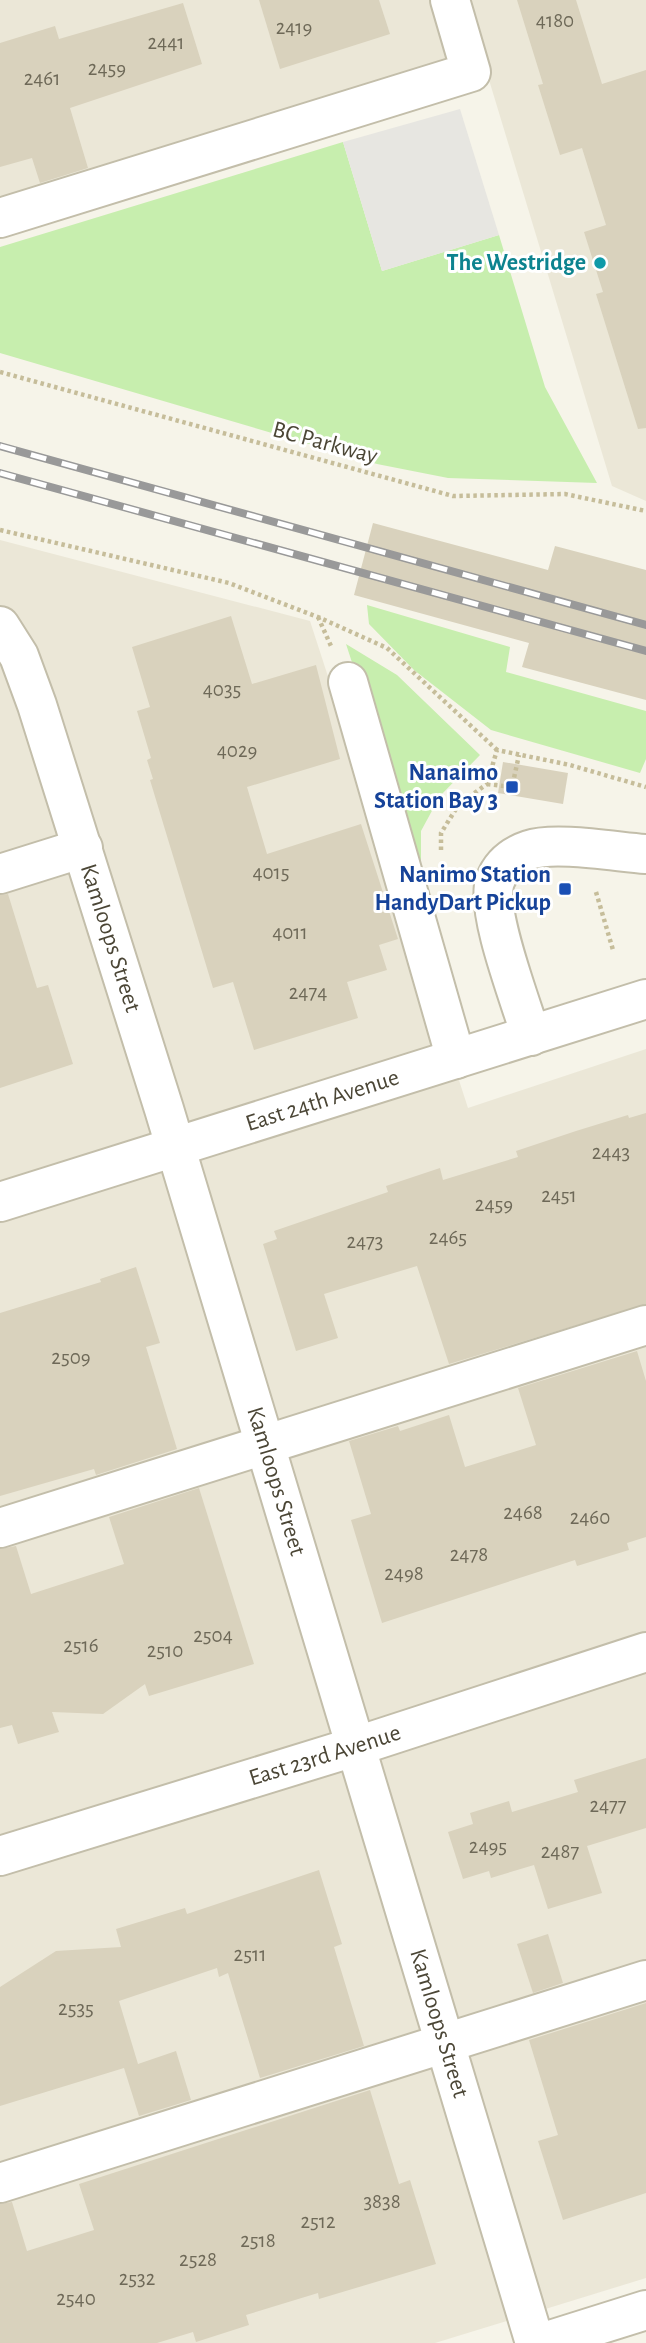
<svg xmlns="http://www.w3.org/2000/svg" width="646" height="2343" font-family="'Alegreya Sans',sans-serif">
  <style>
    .residential { fill: #ebe7d7 }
    .green { fill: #c7eeae }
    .parking { fill: #e7e6e1 }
    .building { fill: #d9d2bd }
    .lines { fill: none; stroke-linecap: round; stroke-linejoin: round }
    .minor-casing { stroke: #c3beaa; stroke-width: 42 }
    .path { stroke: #c6bd9a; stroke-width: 4.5; stroke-dasharray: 3.5 3.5; stroke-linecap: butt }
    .minor { stroke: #fff; stroke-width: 38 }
    .rail-casing { stroke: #999; stroke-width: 8 }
    .rail { stroke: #fff; stroke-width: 5; stroke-dasharray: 16; stroke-linecap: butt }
    .culture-dot { fill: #0f9aa8; stroke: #fff; stroke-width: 2.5 }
    .transit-dot { fill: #1a4fb4; stroke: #fff; stroke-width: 2.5 }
    .labels { text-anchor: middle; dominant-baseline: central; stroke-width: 6; stroke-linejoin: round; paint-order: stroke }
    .number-label { font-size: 21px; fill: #6e6958 }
    .culture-label { font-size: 24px; font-weight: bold; fill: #0d838f; stroke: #fff; text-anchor: end }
    .street-label { font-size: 24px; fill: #4b4636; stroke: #fff }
    .transit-label { font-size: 24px; font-weight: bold; fill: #164399; stroke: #fff; text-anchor: end }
  </style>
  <rect width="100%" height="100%" fill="#f6f4e9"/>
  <g class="residential">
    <path d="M0,0H646V501L612,486L483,60L0,211Z"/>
    <path d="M0,540L310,621L468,1108L646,1049V2278L435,2343H0Z"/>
  </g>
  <g class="green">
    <path d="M343,142L382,271L499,235L545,387L597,483L448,478L377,464L0,353V247Z"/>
    <path d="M367,605L510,647L506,672L646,711V759L640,773L491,730L414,670L369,624Z"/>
    <path d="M346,644L397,675L480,755L440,796L421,831V874Z"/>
  </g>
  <path class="parking" d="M460,109L499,235L382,271L343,142Z"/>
  <g class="building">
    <path d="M259,0H379L390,34L280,69Z"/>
    <path d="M517,0H576L602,84L646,70V428L638,429L596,294L603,292L584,232L606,225L582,148L560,155L538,85L543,84Z"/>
    <path d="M183,3L202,64L70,108L88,168L40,183L32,158L0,167V43L55,26L59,39Z"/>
    <path d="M373,523L548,570L555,546L646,570V700L522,667L529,643L354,595Z"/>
    <path d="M231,616L252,684L316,665L340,759L247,787L267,854L361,824L398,939L379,945L387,970L347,982L358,1018L254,1050L233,982L213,988L150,780L153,779L147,760L151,758L137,711L150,707L132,647Z"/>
    <path d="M503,762L568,773L563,804L498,793Z"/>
    <path d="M8,894L37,988L48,985L73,1064L0,1088V895Z"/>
    <path d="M646,1113V1304L449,1364L417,1266L324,1294L338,1338L296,1351L263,1244L277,1239L274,1231L388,1192L386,1186L440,1168L443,1180L518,1157L516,1151L576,1131L628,1115L629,1118Z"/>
    <path d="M136,1267L160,1343L146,1347L177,1449L96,1475L94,1469L0,1496V1313L101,1282L100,1279Z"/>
    <path d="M637,1351L646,1381V1537L627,1543L629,1550L577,1566L575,1560L382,1623L351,1520L371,1514L349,1441L398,1426L400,1431L449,1415L465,1467L536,1445L518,1388Z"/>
    <path d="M199,1488L254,1664L149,1696L145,1684L103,1714L52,1712L59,1732L18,1744L12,1725L0,1728V1549L16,1546L31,1594L124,1564L109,1517Z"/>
    <path d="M646,1758V1828L587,1846L602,1893L548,1909L534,1865L491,1878L489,1871L463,1879L448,1832L473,1824L470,1813L509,1801L512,1812L578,1792L574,1780Z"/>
    <path d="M319,1870L342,1944L334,1947L364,2046L260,2078L228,1973L219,1977L217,1968L119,2001L138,2064L176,2051L191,2100L139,2116L124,2068L0,2106V1987L56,1951L121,1947L116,1929L185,1908L187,1914Z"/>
    <path d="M548,1934L563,1983L533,1993L517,1944Z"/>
    <path d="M646,2003V2193L563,2220L538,2141L558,2135L529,2040Z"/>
    <path d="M370,2090L399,2184L410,2180L436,2264L319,2299L318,2293L246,2315L249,2325L196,2342L193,2332L157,2343H0V2204L12,2202L27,2251L94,2230L79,2184Z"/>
  </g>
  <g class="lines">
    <g class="minor-casing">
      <g id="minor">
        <path d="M0,218L471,72L450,0"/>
        <path id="s1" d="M0,626L19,656L37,705L164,1109L535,2343"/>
        <path d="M348,682L456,1059"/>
        <path d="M0,874L83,848"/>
        <path d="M531,1036C521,1002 485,911 495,881C501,865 514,855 529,850C555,841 617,852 646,854"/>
        <path id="s2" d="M0,1202L646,999"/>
        <path d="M0,1528L646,1325"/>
        <path id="s3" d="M0,1856L354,1747L646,1652"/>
        <path d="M0,2183L646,1980"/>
        <path d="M541,2343L646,2310"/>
      </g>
    </g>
    <g class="path">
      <path d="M0,372L453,496L565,494L646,511"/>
      <path d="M0,530L229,583L318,617L387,648L497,750"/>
      <path d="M318,617L331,646"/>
      <path d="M487,784L512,787L519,755"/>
      <path d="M441,850V833L459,804L487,784L497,750L570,765L646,787"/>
      <path d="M596,892L613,950"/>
    </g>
    <use href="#minor" class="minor"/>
    <g class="rail-casing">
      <g id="rail">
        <path d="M0,446L646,625"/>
        <path d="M0,473L646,651"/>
      </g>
    </g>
    <use href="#rail" class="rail"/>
  </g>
  <circle class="culture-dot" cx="600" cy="263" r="7"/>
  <g class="transit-dot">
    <rect x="505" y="780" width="14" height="14" rx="3.5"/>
    <rect x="558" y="882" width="14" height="14" rx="3.5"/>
  </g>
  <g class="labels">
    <g class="number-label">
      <text x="555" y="20">4180</text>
      <text x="294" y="27">2419</text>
      <text x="166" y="42">2441</text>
      <text x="107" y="68">2459</text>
      <text x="42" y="78">2461</text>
      <text x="222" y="689">4035</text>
      <text x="237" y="750">4029</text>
      <text x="271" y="872">4015</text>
      <text x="290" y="932">4011</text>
      <text x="308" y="992">2474</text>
      <text x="611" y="1152">2443</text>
      <text x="559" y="1195">2451</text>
      <text x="494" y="1204">2459</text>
      <text x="448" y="1237">2465</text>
      <text x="365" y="1241">2473</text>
      <text x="71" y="1357">2509</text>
      <text x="523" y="1512">2468</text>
      <text x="590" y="1517">2460</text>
      <text x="469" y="1554">2478</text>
      <text x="404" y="1573">2498</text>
      <text x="213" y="1635">2504</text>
      <text x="81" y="1645">2516</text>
      <text x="165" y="1650">2510</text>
      <text x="608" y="1805">2477</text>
      <text x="488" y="1846">2495</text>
      <text x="560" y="1851">2487</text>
      <text x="250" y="1954">2511</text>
      <text x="76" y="2008">2535</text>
      <text x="382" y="2201">3838</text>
      <text x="318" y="2221">2512</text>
      <text x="258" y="2240">2518</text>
      <text x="198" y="2259">2528</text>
      <text x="137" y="2278">2532</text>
      <text x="76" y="2298">2540</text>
    </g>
    <g class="culture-label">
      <text x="586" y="263">The Westridge</text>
    </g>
    <g class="street-label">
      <text transform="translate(325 443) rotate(15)">BC Parkway</text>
      <text stroke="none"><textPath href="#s1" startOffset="332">Kamloops Street</textPath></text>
      <text stroke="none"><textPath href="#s2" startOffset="338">East 24th Avenue</textPath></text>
      <text stroke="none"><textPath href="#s1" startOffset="900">Kamloops Street</textPath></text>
      <text stroke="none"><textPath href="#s3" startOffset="340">East 23rd Avenue</textPath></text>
      <text stroke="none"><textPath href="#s1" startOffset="1466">Kamloops Street</textPath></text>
    </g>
    <g class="transit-label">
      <text x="498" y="773">Nanaimo<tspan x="498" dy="28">Station Bay 3</tspan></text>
      <text x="551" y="875">Nanimo Station<tspan x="551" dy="28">HandyDart Pickup</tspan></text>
    </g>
  </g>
</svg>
